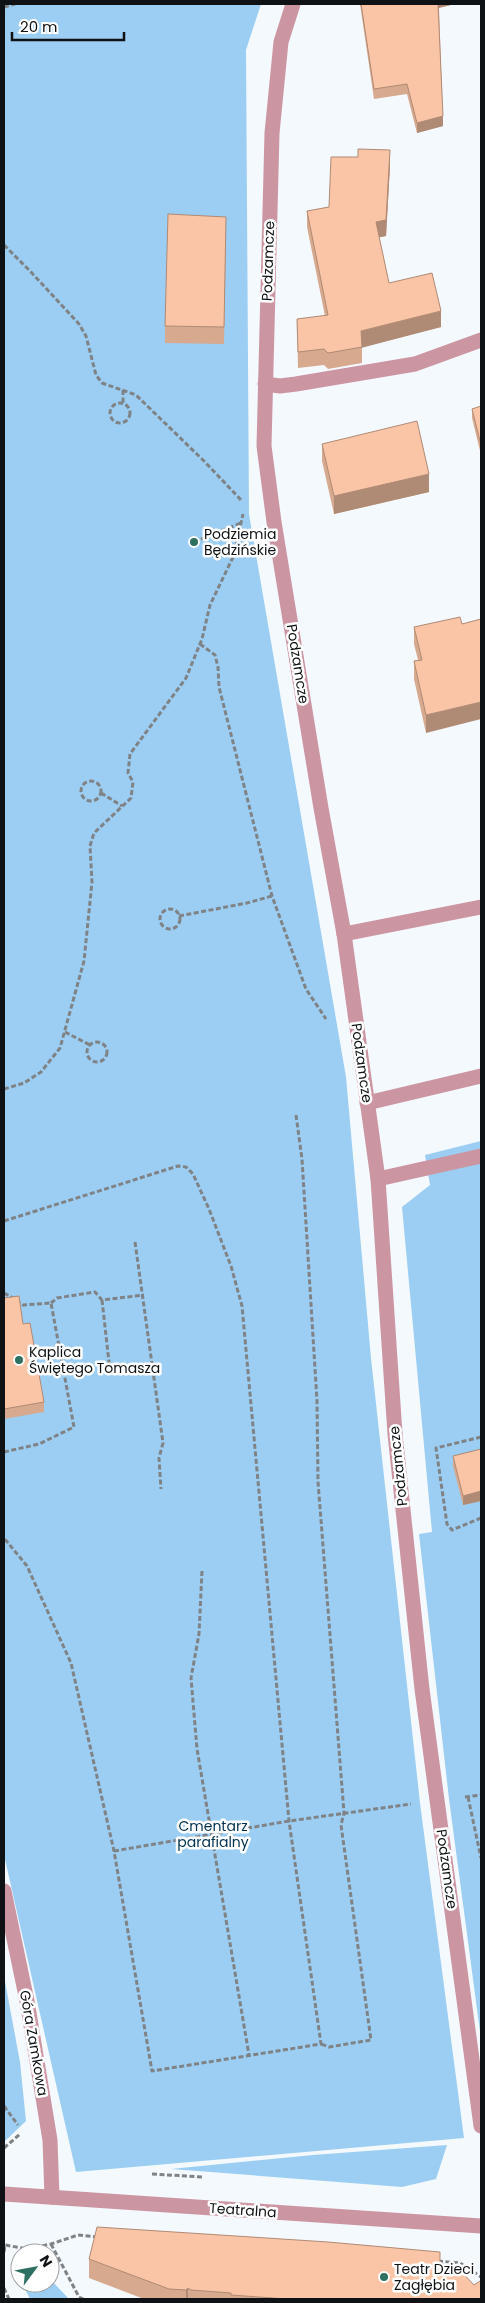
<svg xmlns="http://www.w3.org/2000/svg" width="485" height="2303" font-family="Poppins,sans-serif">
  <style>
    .green { fill: #9ccef3 }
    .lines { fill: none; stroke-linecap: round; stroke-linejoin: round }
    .path { stroke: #7f8386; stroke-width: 3; stroke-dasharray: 5 2.5; stroke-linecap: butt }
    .minor { stroke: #cc95a2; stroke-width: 15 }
    .wall { fill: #d7a98f }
    .shaded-wall { fill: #af8a74 }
    .building { fill: #fac5a6; stroke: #af8a74 }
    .poi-dot { fill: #2e7062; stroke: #fff; stroke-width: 2 }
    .labels { text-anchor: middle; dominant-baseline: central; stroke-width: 5; stroke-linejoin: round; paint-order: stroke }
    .street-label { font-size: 14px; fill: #0f1214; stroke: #fff }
    .poi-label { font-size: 14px; fill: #0f1214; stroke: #fff; text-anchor: start }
    .park-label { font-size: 14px; fill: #003250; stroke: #fff }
  </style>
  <rect width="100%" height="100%" fill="#f4f9fe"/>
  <g class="green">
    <path d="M4,4H261L246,50L249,514L346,1077L371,1358L420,1803L464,2138L76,2172L4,1855Z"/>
    <path d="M481,1141V2039L449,1799L419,1534L432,1532L402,1207L430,1185L425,1155Z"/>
    <path d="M4,1976L20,2062L26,2121L4,2142Z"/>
    <path d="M447,2145L436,2179L402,2187L171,2169L313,2155Z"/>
    <path d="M50,2279L69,2299H30L22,2283H50Z"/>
  </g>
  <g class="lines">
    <g class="path">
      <path d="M4,7L15,4"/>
      <path d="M4,245L31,272L79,324L86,336L96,375L102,383L136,395L204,461L242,501"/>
      <path d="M123,390V404"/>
      <circle cx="120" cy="413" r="10"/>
      <path d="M194,542L241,523"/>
      <path d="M200,644L215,655L218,667L219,687L272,896L306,989L326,1019"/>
      <circle cx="91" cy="791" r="10"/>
      <path d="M101,793L122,806"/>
      <circle cx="170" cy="919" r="10"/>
      <path d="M179,916L247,903L272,896"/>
      <path d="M65,1032L90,1045"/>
      <circle cx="97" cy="1052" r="10"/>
      <path d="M4,1089L24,1083L41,1072L60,1048L84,961L92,882L90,846L94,833L131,798L133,782L128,773L130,754L186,678L202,639L210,605L234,555L243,514"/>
      <path d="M296,1115L302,1159L317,1401L318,1482L344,1813L341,1825L371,2040L329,2047L321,2044"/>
      <path d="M4,1221L178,1166L186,1167L193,1174L209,1209L231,1266L242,1306L289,1821L321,2044L152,2071L114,1851L71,1663L27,1566L4,1538"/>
      <path d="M135,1242L163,1443L159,1458L161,1489"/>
      <path d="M4,1293L13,1298"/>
      <path d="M102,1300L110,1371"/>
      <path d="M51,1303L57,1298L95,1292L102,1300L144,1295"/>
      <path d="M481,1437L436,1448L447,1524L452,1530L481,1518"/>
      <path d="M4,1452L39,1444L74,1427L51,1303L23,1305L18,1302"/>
      <path d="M202,1571L199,1634L191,1678L197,1749L249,2055"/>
      <path d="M465,1797L481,1795"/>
      <path d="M468,1797L481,1858"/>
      <path d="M114,1851L289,1821L411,1804"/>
      <path d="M4,2106L18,2125"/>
      <path d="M4,2148L20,2134"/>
      <path d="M152,2174L203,2177"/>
      <path d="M51,2244L79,2297L83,2299"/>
      <path d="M4,2252L5,2245L28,2249L51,2244L78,2235L97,2237"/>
      <path d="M438,2261L460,2263L481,2277"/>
      <path d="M4,2288L9,2299"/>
    </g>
    <g class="minor">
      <path d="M293,4L281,42L272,133L264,446L274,522L321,808L344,934L378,1179L395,1434L422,1689L481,2126"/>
      <path d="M265,384L280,386L296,384L415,364L481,340"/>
      <path d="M344,934L481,907"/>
      <path d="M367,1103L481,1076"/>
      <path d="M378,1179L481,1156"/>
      <path d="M4,1891L27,2001L50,2140L52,2197"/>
      <path d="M4,2194L481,2226"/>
    </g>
  </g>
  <g class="wall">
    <path d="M360,4H455L439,8L443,126L417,133L407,94L374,99Z"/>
    <path d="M390,166L386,236L379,237L389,283L441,327L362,347V363L328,369L324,365L298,368L297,319L325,316L307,227V211L329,207Z"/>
    <path d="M226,235L224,344L165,343V326Z"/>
    <path d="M481,406V455L472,418V409Z"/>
    <path d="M322,444L429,492L334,514L322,461Z"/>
    <path d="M462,624L426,733L414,679V661L418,660L414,644V627Z"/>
    <path d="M4,1298L23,1324L44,1402V1412L4,1419Z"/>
    <path d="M481,1449V1501L463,1505L453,1466V1456Z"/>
    <path d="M89,2259L440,2263L474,2285L481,2299H144L89,2278Z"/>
  </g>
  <g class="shaded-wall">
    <path d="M438,4H455L438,8Z"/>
    <path d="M443,116V126L417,133V123Z"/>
    <path d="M390,150V166L386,236L376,238V222Z"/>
    <path d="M441,311V327L361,348V331Z"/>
    <path d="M429,474V492L334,514V496Z"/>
    <path d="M481,702V719L426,733V715Z"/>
    <path d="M481,1491V1501L463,1505V1496Z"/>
    <path d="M188,2288V2299H186V2290Z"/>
  </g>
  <g class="building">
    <path d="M361,4H438L443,116L417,123L407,84L374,89Z"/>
    <path d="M358,149L390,150L386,220L376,222L389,283L432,273L441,311L361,331L362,347L328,353L324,349L298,352L297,319L328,315L307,211L329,207L331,157H358Z"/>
    <path d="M168,214L226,217L224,327L165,326Z"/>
    <path d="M481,406V445L472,409Z"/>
    <path d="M417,421L429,474L334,496L322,444Z"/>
    <path d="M460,617L462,624L481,619V702L426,715L414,661L422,660L414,627Z"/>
    <path d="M19,1296L23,1324L30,1323L44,1402L4,1409V1298Z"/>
    <path d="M481,1449V1491L463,1496L453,1456Z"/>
    <path d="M97,2227L328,2242L440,2252V2263L458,2268L474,2285L480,2281L481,2284V2299H287L231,2295V2293L191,2290L188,2288L186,2290L169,2289L89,2259Z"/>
  </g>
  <g class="poi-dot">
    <circle cx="194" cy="542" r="5"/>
    <circle cx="19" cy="1360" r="5"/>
    <circle cx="384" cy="2277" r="5"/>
  </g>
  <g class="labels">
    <g class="street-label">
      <text transform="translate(268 261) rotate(-88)">Podzamcze</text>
      <text transform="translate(298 664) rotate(81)">Podzamcze</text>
      <text transform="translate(362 1063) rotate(82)">Podzamcze</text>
      <text transform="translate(398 1466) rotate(-96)">Podzamcze</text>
      <text transform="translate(447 1869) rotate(82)">Podzamcze</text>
      <text transform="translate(34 2043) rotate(80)">Góra Zamkowa</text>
      <text transform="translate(243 2210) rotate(4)">Teatralna</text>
    </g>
    <g class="poi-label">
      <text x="204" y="534">Podziemia<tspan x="204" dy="16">Będzińskie</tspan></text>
      <text x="29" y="1352">Kaplica<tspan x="29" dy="16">Świętego Tomasza</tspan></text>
      <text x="394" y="2269">Teatr Dzieci<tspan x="394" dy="16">Zagłębia</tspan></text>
    </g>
    <g class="park-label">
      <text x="213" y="1826">Cmentarz<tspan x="213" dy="16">parafialny</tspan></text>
    </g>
  </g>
  <rect width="485" height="2303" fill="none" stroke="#0f1214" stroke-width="10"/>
  <g transform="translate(35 2268) rotate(58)"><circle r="24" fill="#ffffff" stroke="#9fa0a1"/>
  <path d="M0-4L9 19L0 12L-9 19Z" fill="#2e7062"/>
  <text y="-8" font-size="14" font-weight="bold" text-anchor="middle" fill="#0f1214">N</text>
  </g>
  <path d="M12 32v8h112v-8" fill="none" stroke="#0f1214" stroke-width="2.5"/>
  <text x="20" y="32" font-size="15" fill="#0f1214" stroke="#ffffff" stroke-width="4" paint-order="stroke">20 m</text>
</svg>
